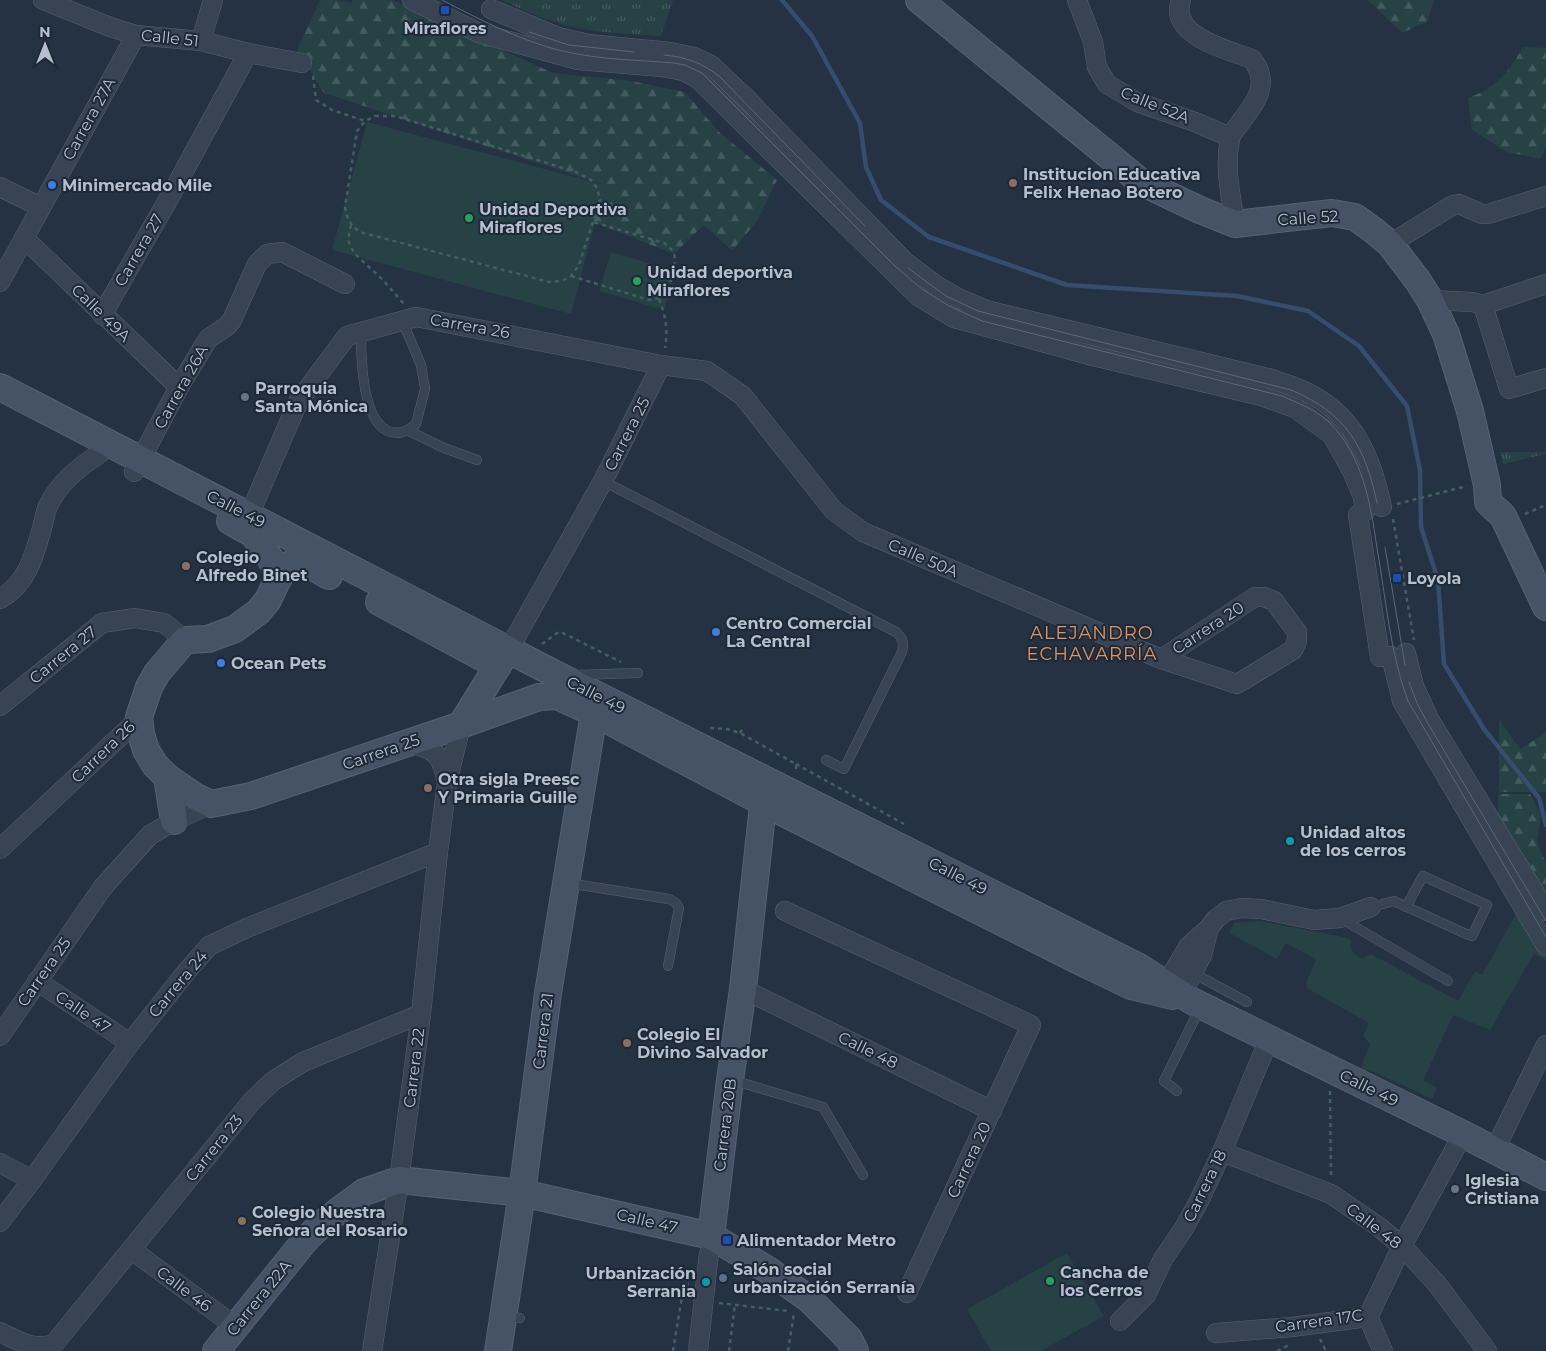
<svg xmlns="http://www.w3.org/2000/svg" width="1546" height="1351" font-family="Montserrat,sans-serif">
  <style>
    .green { fill: #264245 }
    .forest { fill: url(#forest-firs) }
    .park { fill: url(#park-tufts) }
    .lines { fill: none; stroke-linecap: round; stroke-linejoin: round }
    .stream { stroke: #364d6d; stroke-width: 4.5 }
    .lane-casing { stroke: #576271; stroke-width: 10 }
    .street-casing { stroke: #576271; stroke-width: 20 }
    .secondary-casing { stroke: #576271; stroke-width: 28 }
    .path { stroke: #445e61; stroke-width: 2.5; stroke-dasharray: 4 4; stroke-linecap: butt }
    .lane { stroke: #384453; stroke-width: 9 }
    .street { stroke: #384453; stroke-width: 19 }
    .secondary { stroke: #465367; stroke-width: 26 }
    .tram { stroke: #5a687b; stroke-width: 1 }
    .transit-dot { fill: #1a4fb4; stroke: #1d2939; stroke-width: 2 }
    .education-dot { fill: #8d6e63; stroke: #1d2939; stroke-width: 2 }
    .shop-dot { fill: #3f7fe0; stroke: #1d2939; stroke-width: 2 }
    .leisure-dot { fill: #2e9e5b; stroke: #1d2939; stroke-width: 2 }
    .worship-dot { fill: #6b7280; stroke: #1d2939; stroke-width: 2 }
    .culture-dot { fill: #0f9aa8; stroke: #1d2939; stroke-width: 2 }
    .service-dot { fill: #5c6f8a; stroke: #1d2939; stroke-width: 2 }
    .labels { text-anchor: middle; dominant-baseline: central; stroke-width: 4; stroke-linejoin: round; paint-order: stroke }
    .poi-label { font-size: 16px; font-weight: bold; fill: #b6bfcd; stroke: #1d2939; text-anchor: start }
    .street-label { font-size: 16px; fill: #b6bfcd; stroke: #1d2939 }
    .neighbourhood-label { font-size: 18px; letter-spacing: 1px; fill: #e0955e; stroke: #1d2939 }
  </style>
  <defs>
    <pattern id="forest-firs" width="22" height="20" patternUnits="userSpaceOnUse" patternTransform="scale(1.25)"><rect width="22" height="20" fill="#264245"/><path d="M5 1l3.5 6h-7zM16 11l3.5 6h-7z" fill="#435c5f"/></pattern>
    <pattern id="park-tufts" width="24" height="20" patternUnits="userSpaceOnUse" patternTransform="scale(1.25)"><rect width="24" height="20" fill="#264245"/><path d="M3 7l-1-3M5 7V3M7 7l1-3M15 17l-1-3M17 17v-4M19 17l1-3" fill="none" stroke="#435c5f"/></pattern>
  </defs>
  <rect width="100%" height="100%" fill="#243244"/>
  <g class="green">
    <path d="M367,122L605,185L571,314L332,250Z"/>
    <path d="M611,252L675,271L664,310L599,291Z"/>
    <path d="M1518,910L1546,956V960L1534,954L1490,1030L1453,1015L1423,1081L1437,1088L1432,1099L1370,1070L1363,1071L1360,1069L1370,1044L1363,1036L1369,1023L1308,989L1306,983L1316,959L1286,943L1277,959L1229,933L1234,923L1259,921L1344,937L1351,940C1349,950 1354,955 1362,959L1371,954L1458,1001L1475,971L1482,975Z"/>
    <path d="M1067,1253L1104,1316L1041,1351H991L967,1309Z"/>
  </g>
  <g class="forest">
    <path d="M320,0H337L351,3L353,0H392L553,73L631,81L685,92L719,132L777,180L758,220L732,251L704,225L674,254L593,222L605,185L324,93L297,50Z"/>
    <path d="M1368,0H1434L1427,22L1402,33Z"/>
    <path d="M1523,47L1546,48V148L1540,159L1507,152L1472,130L1468,98C1497,88 1508,73 1523,47Z"/>
    <path d="M1499,719L1520,749L1546,733V792H1499Z"/>
    <path d="M1498,794H1530L1541,815L1537,842L1546,864V896L1498,821Z"/>
  </g>
  <g class="park">
    <path d="M502,0H673L661,36C629,34 595,33 564,25C543,19 522,10 502,0Z"/>
    <path d="M1500,452H1546V454L1503,464Z"/>
  </g>
  <g class="lines">
    <path class="stream" d="M782,0L812,36L860,123L866,167L881,200L929,237L1067,285L1237,296L1308,311L1359,346L1407,406L1420,470L1421,527L1438,580L1444,664L1484,729L1539,798L1546,825"/>
    <g class="lane-casing">
      <g id="lane">
        <path d="M361,332C361,357 361,441 403,432C407,431 412,427 416,424L425,389L421,365L402,320"/>
        <path d="M407,430L444,448L477,460"/>
        <path d="M603,481L896,632C903,638 904,643 902,652L844,769L826,760"/>
        <path d="M576,675L638,673"/>
        <path d="M567,883L669,899L676,903L679,908L668,966"/>
        <path d="M1371,907L1394,901L1464,933L1472,936L1487,905L1423,876L1406,907"/>
        <path d="M1340,918L1448,981"/>
        <path d="M1193,973L1247,1002"/>
        <path d="M732,1080L823,1107L863,1175"/>
        <path d="M1177,1091L1164,1081L1200,1008"/>
        <path d="M506,1316L520,1318"/>
      </g>
    </g>
    <g class="street-casing">
      <g id="street">
        <path d="M43,0L110,27L136,35L201,41L248,53L302,63"/>
        <path d="M412,0L479,33L578,60L662,67L683,71L697,78L918,296L954,318L1093,356L1261,396L1295,408L1332,435L1353,473L1363,497L1365,511L1358,515L1380,657L1389,656"/>
        <path d="M1077,0L1093,42L1097,67L1107,84L1137,102L1195,122L1230,137"/>
        <path d="M1181,0C1168,36 1228,50 1252,59C1271,83 1256,102 1240,123C1236,128 1231,134 1230,139C1224,167 1231,196 1235,224"/>
        <path d="M491,9L558,37L589,44L670,52L694,57L711,65L746,98L905,262L937,286L958,298L986,310L1272,379C1285,384 1300,388 1312,395C1356,419 1372,460 1382,507"/>
        <path d="M201,41L213,0"/>
        <path d="M0,187L41,207"/>
        <path d="M24,238L179,387"/>
        <path d="M1390,244L1453,205L1459,204L1482,214H1488L1546,196"/>
        <path d="M0,282L136,35"/>
        <path d="M1430,300L1473,302L1483,305L1509,389L1546,378"/>
        <path d="M1483,305L1546,284"/>
        <path d="M102,315L172,193L248,53"/>
        <path d="M134,472L179,387L208,339L227,326L232,320L257,264L267,254L282,252L345,284"/>
        <path d="M244,527L298,402L347,336L416,317L661,365L707,371L743,396L834,511L863,532L1161,659L1237,684L1293,650L1297,641V632L1274,601L1264,597H1255L1161,659"/>
        <path d="M0,599C27,584 34,556 42,528C44,521 45,513 48,506C59,483 78,468 99,454"/>
        <path d="M509,649L603,481L661,365"/>
        <path d="M1406,653L1414,686L1429,719L1546,911"/>
        <path d="M1391,656L1402,701L1546,946"/>
        <path d="M0,706L102,623L135,618L164,623L185,640"/>
        <path d="M407,743C435,749 441,753 447,782"/>
        <path d="M0,849L130,727L139,717"/>
        <path d="M785,911L1031,1025L907,1293"/>
        <path d="M37,981L130,1043"/>
        <path d="M743,989L992,1111"/>
        <path d="M1160,994L1188,947L1209,928L1216,919L1226,911L1242,908L1261,909L1314,920L1340,918L1371,907"/>
        <path d="M1180,998L1202,955L1209,928"/>
        <path d="M0,1036L103,887L131,856L150,835L174,821L211,804"/>
        <path d="M1494,1151L1546,1045"/>
        <path d="M1222,1152L1331,1194L1379,1227L1402,1246L1437,1284L1487,1351"/>
        <path d="M0,1163L32,1180"/>
        <path d="M0,1222L32,1180L130,1043L187,971L209,946L249,927L438,852"/>
        <path d="M132,1250L236,1327"/>
        <path d="M1368,1317L1383,1351"/>
        <path d="M1120,1321L1146,1295L1163,1259L1184,1228L1199,1201L1222,1152L1269,1039"/>
        <path d="M0,1332C19,1341 33,1351 54,1344L252,1101L273,1081L303,1062L421,1014"/>
        <path d="M1216,1333L1292,1327L1368,1317L1402,1246L1463,1134"/>
        <path d="M372,1351L399,1180L421,1014L438,852L447,783L461,725"/>
        <path d="M698,1351L709,1253"/>
      </g>
    </g>
    <g class="secondary-casing">
      <g id="secondary">
        <path d="M919,0L1141,182L1200,210L1235,224L1332,213L1355,217L1373,230L1390,244L1418,281L1430,300L1446,334L1470,411L1487,485L1488,502L1503,516L1546,607"/>
        <path d="M0,387L559,676L1139,967L1192,1001L1463,1134L1546,1177"/>
        <path d="M230,521L253,534L274,564L279,578"/>
        <path d="M329,576L303,562L296,561L283,568L268,600L258,612L235,629L208,639L185,640L157,673L149,687L139,717L141,734L146,750L155,765L167,777L196,797L211,804L251,796L461,725L539,697L557,696L594,713L764,803L1075,959L1131,986L1172,996"/>
        <path d="M379,602L498,666"/>
        <path d="M461,725L507,651"/>
        <path d="M167,777L174,821"/>
        <path d="M711,1236L730,1080L743,989L765,787"/>
        <path d="M216,1351L307,1238L329,1218L364,1192L399,1180L522,1193L711,1236L768,1270L809,1299L849,1339L855,1351"/>
        <path d="M498,1351L522,1193L548,993L594,713"/>
      </g>
    </g>
    <g class="path">
      <path d="M313,76L316,100L332,110L365,121"/>
      <path d="M375,116H395L576,172L591,180L597,188L600,200L579,265L571,276L562,281L549,282L360,232C350,225 347,219 345,207L357,131L365,121Z"/>
      <path d="M351,225L348,240L354,253L383,280L404,304"/>
      <path d="M571,276L649,300C654,299 659,299 663,295C670,289 677,263 674,254C672,249 668,246 664,243L593,222"/>
      <path d="M659,299C666,316 668,330 665,348"/>
      <path d="M1397,504L1467,486"/>
      <path d="M1525,514L1546,505"/>
      <path d="M1393,519L1414,640"/>
      <path d="M542,644L557,633L561,632L621,662"/>
      <path d="M710,728L727,729L740,733L796,764V771"/>
      <path d="M740,733L743,728"/>
      <path d="M796,764L904,824"/>
      <path d="M1330,1091L1331,1175"/>
      <path d="M719,1303L788,1311"/>
      <path d="M1320,1339L1326,1351"/>
      <path d="M673,1351L684,1284H689"/>
      <path d="M729,1351L735,1304"/>
      <path d="M788,1351L794,1313"/>
      <path d="M1277,1351L1289,1345"/>
    </g>
    <use href="#lane" class="lane"/>
    <use href="#street" class="street"/>
    <use href="#secondary" class="secondary"/>
    <g class="tram">
      <path d="M442,0C483,21 526,44 572,53C605,60 640,60 674,63L685,65L702,73L896,267L922,289L949,306L982,321L1282,396C1298,403 1316,410 1329,422C1363,456 1370,502 1377,548C1386,599 1390,653 1408,701L1546,937"/>
      <path d="M529,32L569,45L634,52"/>
      <path d="M664,55C686,57 703,63 720,77L865,226"/>
      <path d="M908,268L946,296L978,311L1291,390C1346,413 1365,446 1377,503"/>
      <path d="M1385,547L1405,665"/>
      <path d="M1409,682L1417,703L1427,722L1546,921"/>
    </g>
  </g>
  <g class="transit-dot">
    <rect x="440" y="5" width="10" height="10" rx="2.5"/>
    <rect x="1392" y="573" width="10" height="10" rx="2.5"/>
    <rect x="722" y="1235" width="10" height="10" rx="2.5"/>
  </g>
  <g class="education-dot">
    <circle cx="1013" cy="183" r="5"/>
    <circle cx="186" cy="566" r="5"/>
    <circle cx="428" cy="788" r="5"/>
    <circle cx="627" cy="1043" r="5"/>
    <circle cx="242" cy="1221" r="5"/>
  </g>
  <g class="shop-dot">
    <circle cx="52" cy="185" r="5"/>
    <circle cx="716" cy="632" r="5"/>
    <circle cx="221" cy="663" r="5"/>
  </g>
  <g class="leisure-dot">
    <circle cx="469" cy="218" r="5"/>
    <circle cx="637" cy="281" r="5"/>
    <circle cx="1050" cy="1281" r="5"/>
  </g>
  <g class="worship-dot">
    <circle cx="245" cy="397" r="5"/>
    <circle cx="1455" cy="1189" r="5"/>
  </g>
  <g class="culture-dot">
    <circle cx="1290" cy="841" r="5"/>
    <circle cx="706" cy="1282" r="5"/>
  </g>
  <circle class="service-dot" cx="723" cy="1278" r="5"/>
  <g class="labels">
    <g class="poi-label">
      <text x="445" y="28" text-anchor="middle">Miraflores</text>
      <text x="1023" y="174">Institucion Educativa<tspan x="1023" dy="18">Felix Henao Botero</tspan></text>
      <text x="62" y="185">Minimercado Mile</text>
      <text x="479" y="209">Unidad Deportiva<tspan x="479" dy="18">Miraflores</tspan></text>
      <text x="647" y="272">Unidad deportiva<tspan x="647" dy="18">Miraflores</tspan></text>
      <text x="255" y="388">Parroquia<tspan x="255" dy="18">Santa Mónica</tspan></text>
      <text x="196" y="557">Colegio<tspan x="196" dy="18">Alfredo Binet</tspan></text>
      <text x="1407" y="578">Loyola</text>
      <text x="726" y="623">Centro Comercial<tspan x="726" dy="18">La Central</tspan></text>
      <text x="231" y="663">Ocean Pets</text>
      <text x="438" y="779">Otra sigla Preesc<tspan x="438" dy="18">Y Primaria Guille</tspan></text>
      <text x="1300" y="832">Unidad altos<tspan x="1300" dy="18">de los cerros</tspan></text>
      <text x="637" y="1034">Colegio El<tspan x="637" dy="18">Divino Salvador</tspan></text>
      <text x="1465" y="1180">Iglesia<tspan x="1465" dy="18">Cristiana</tspan></text>
      <text x="252" y="1212">Colegio Nuestra<tspan x="252" dy="18">Señora del Rosario</tspan></text>
      <text x="737" y="1240">Alimentador Metro</text>
      <text x="733" y="1269">Salón social<tspan x="733" dy="18">urbanización Serranía</tspan></text>
      <text x="1060" y="1272">Cancha de<tspan x="1060" dy="18">los Cerros</tspan></text>
      <text x="696" y="1273" text-anchor="end">Urbanización<tspan x="696" dy="18">Serrania</tspan></text>
    </g>
    <g class="street-label">
      <text transform="translate(170 38) rotate(6)">Calle 51</text>
      <text transform="translate(1155 105) rotate(22)">Calle 52A</text>
      <text transform="translate(89 119) rotate(-61)">Carrera 27A</text>
      <text transform="translate(1308 218) rotate(-4)">Calle 52</text>
      <text transform="translate(139 250) rotate(-60)">Carrera 27</text>
      <text transform="translate(101 313) rotate(44)">Calle 49A</text>
      <text transform="translate(470 326) rotate(10)">Carrera 26</text>
      <text transform="translate(181 387) rotate(-61)">Carrera 26A</text>
      <text transform="translate(627 434) rotate(-63)">Carrera 25</text>
      <text transform="translate(236 509) rotate(27)">Calle 49</text>
      <text transform="translate(923 558) rotate(23)">Calle 50A</text>
      <text transform="translate(1208 628) rotate(-33)">Carrera 20</text>
      <text transform="translate(63 655) rotate(-39)">Carrera 27</text>
      <text transform="translate(596 695) rotate(27)">Calle 49</text>
      <text transform="translate(103 752) rotate(-44)">Carrera 26</text>
      <text transform="translate(381 752) rotate(-19)">Carrera 25</text>
      <text transform="translate(958 876) rotate(27)">Calle 49</text>
      <text transform="translate(44 972) rotate(-55)">Carrera 25</text>
      <text transform="translate(178 984) rotate(-50)">Carrera 24</text>
      <text transform="translate(83 1012) rotate(34)">Calle 47</text>
      <text transform="translate(543 1031) rotate(-83)">Carrera 21</text>
      <text transform="translate(868 1050) rotate(26)">Calle 48</text>
      <text transform="translate(414 1068) rotate(-83)">Carrera 22</text>
      <text transform="translate(1369 1088) rotate(26)">Calle 49</text>
      <text transform="translate(725 1125) rotate(-83)">Carrera 20B</text>
      <text transform="translate(214 1148) rotate(-51)">Carrera 23</text>
      <text transform="translate(969 1160) rotate(-65)">Carrera 20</text>
      <text transform="translate(1205 1186) rotate(-64)">Carrera 18</text>
      <text transform="translate(647 1221) rotate(13)">Calle 47</text>
      <text transform="translate(1374 1226) rotate(37)">Calle 48</text>
      <text transform="translate(184 1289) rotate(37)">Calle 46</text>
      <text transform="translate(259 1298) rotate(-51)">Carrera 22A</text>
      <text transform="translate(1319 1321) rotate(-8)">Carrera 17C</text>
    </g>
    <g class="neighbourhood-label">
      <text x="1092" y="633">ALEJANDRO<tspan x="1092" dy="21">ECHAVARRÍA</tspan></text>
    </g>
  </g>
  <g transform="translate(45 45)" stroke="#1d2939" stroke-width="4" paint-order="stroke">
  <path d="M0-4L9 19L0 12L-9 19Z" fill="#b6bfcd"/>
  <text y="-8" font-size="14" font-weight="bold" text-anchor="middle" fill="#b6bfcd">N</text>
  </g>
</svg>
